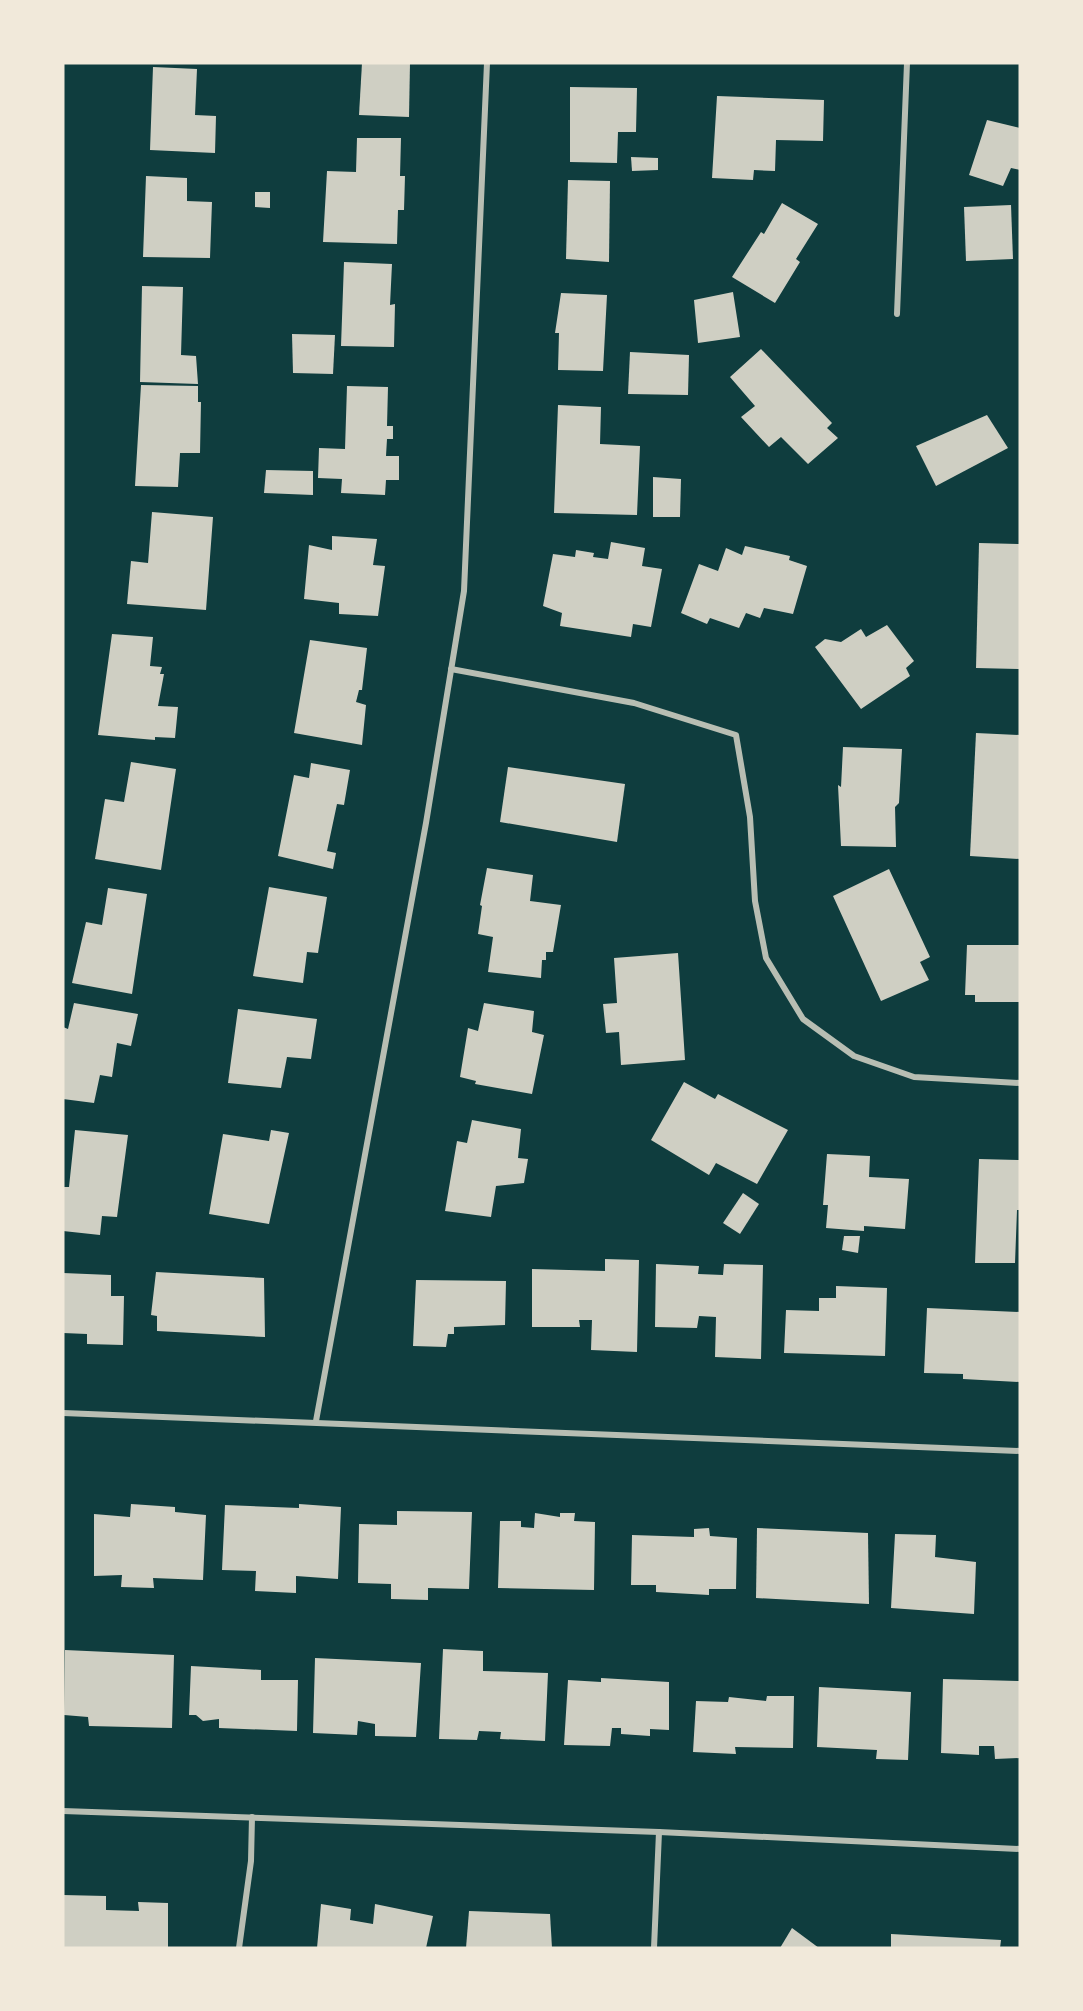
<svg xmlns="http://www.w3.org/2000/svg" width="1083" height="2011" font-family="Poppins,sans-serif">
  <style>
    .building { fill: #cfcfc3 }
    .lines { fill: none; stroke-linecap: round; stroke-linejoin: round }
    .minor { stroke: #b8beb3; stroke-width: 6 }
  </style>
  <rect width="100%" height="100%" fill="#0f3d3e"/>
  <g class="building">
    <path d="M362,63H410L409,117L359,115Z"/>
    <path d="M153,67L197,69L195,115L216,116L215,153L150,150Z"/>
    <path d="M570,87L637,88L636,132H618L617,163L570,162Z"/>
    <path d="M717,96L824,100L823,141L776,140L775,171L754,170L753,180L712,178Z"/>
    <path d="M987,120L1020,128V170L1011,168L1003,186L969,175Z"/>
    <path d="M357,138H401L400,176H405L404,210H398L397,244L323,242L327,171L356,172Z"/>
    <path d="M631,157L658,158V170L632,171Z"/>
    <path d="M146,176L187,178V201L212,202L210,258L143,257Z"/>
    <path d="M568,180L610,181L609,262L566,259Z"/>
    <path d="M255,192H270V208L255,207Z"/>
    <path d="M782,203L818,224L796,259L800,262L775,303L732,277L761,232L764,234Z"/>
    <path d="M1011,205L1013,259L966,261L964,207Z"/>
    <path d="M344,262L392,264L390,305L395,304L394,347L341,346Z"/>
    <path d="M142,286L183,287L181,355L196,356L198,384L140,382Z"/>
    <path d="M733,292L740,337L698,343L694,300Z"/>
    <path d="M561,293L607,295L603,371L558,370L559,333H555Z"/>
    <path d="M292,334L335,335L333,374L293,373Z"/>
    <path d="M761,349L832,423L827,428L838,438L808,464L781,437L769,447L741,417L755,406L730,377Z"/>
    <path d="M630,352L689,355L688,395L628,394Z"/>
    <path d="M141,385L198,386V402H201L200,453H180L178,487L135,486Z"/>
    <path d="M347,386L388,387L387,426H393V439H387L386,456H399V480H386L385,495L341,493L342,479L318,478L319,448L345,449Z"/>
    <path d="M558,405L601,407L600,444L640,446L637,515L554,513Z"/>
    <path d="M987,415L1008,448L936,486L916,446Z"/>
    <path d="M266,470L313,471V495L264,493Z"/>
    <path d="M653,477L681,479L680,517H653Z"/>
    <path d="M152,512L213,517L206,610L127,604L131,561L148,563Z"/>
    <path d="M332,536L377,539L373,565L385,566L378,616L339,614V603L304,599L309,545L332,550Z"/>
    <path d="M611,542L645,548L642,566L662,569L651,627L633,624L631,637L560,626L562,613L543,606L553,554L575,557L576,550L594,553L593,557L608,559Z"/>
    <path d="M979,543L1020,544V669L976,668Z"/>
    <path d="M745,546L790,556L789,560L807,566L793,614L764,608L760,618L746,613L739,628L710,618L707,624L681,613L699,564L718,571L726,548L742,555Z"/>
    <path d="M887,625L914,661L906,668L910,676L861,709L815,647L825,639L841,642L861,629L866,637Z"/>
    <path d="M112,634L153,637L150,666L162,667L160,674H164L158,706L178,707L175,738L155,737V740L98,735Z"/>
    <path d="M310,640L367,648L362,690H359L356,702L366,705L362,745L294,733Z"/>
    <path d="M976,733L1020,735V859L970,856Z"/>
    <path d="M843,747L902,749L899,803L895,807L896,847L841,846L838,785L841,787Z"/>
    <path d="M131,762L176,769L161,870L95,859L105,799L124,802Z"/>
    <path d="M311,763L350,770L344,805L337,804L327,851L336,853L333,869L278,856L294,775L309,778Z"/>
    <path d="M508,767L625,784L617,842L500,822Z"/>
    <path d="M487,868L533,875L530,901L561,905L553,952H546V960H542L541,978L488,972L493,937L478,934L482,906L480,905Z"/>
    <path d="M889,869L930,957L920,962L929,980L881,1001L833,896Z"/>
    <path d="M269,887L327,897L318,953L307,952L303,983L253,976Z"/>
    <path d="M108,888L147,894L132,994L72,983L86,922L102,925Z"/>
    <path d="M967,945H1020V1002H975V995H965Z"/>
    <path d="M678,953L685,1060L621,1065L619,1032L606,1033L603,1004L617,1003L614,958Z"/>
    <path d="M74,1003L138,1014L131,1046L117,1043L112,1077L100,1075L94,1103L63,1099V1027L68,1029Z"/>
    <path d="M484,1003L534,1011L532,1032L544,1035L532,1094L475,1084L476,1081L460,1077L468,1028L478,1031Z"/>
    <path d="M238,1009L317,1019L311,1059L287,1057L281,1088L228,1083Z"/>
    <path d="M684,1082L715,1099L718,1094L788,1130L757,1184L716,1163L709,1175L651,1140Z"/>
    <path d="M472,1120L521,1129L518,1158L528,1159L524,1183L496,1186L491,1217L445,1211L457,1141L467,1143Z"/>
    <path d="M75,1130L128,1135L117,1217L102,1216L100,1235L63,1231V1187H69Z"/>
    <path d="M271,1130L289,1133L269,1224L209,1214L223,1134L269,1141Z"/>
    <path d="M827,1154L870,1156L869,1177L909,1179L905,1229L864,1226V1231L826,1228L828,1205H823Z"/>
    <path d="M979,1159L1020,1160V1210H1017L1015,1263H975Z"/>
    <path d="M743,1193L759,1204L740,1234L723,1223Z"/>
    <path d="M844,1236H860L858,1253L842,1250Z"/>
    <path d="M605,1259L639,1260L637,1352L591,1350L592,1320H579L580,1327H532V1269L605,1271Z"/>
    <path d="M656,1264L699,1266L698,1274L723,1275L724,1264L763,1265L761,1359L715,1357L716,1317L699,1316L697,1328L655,1327Z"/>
    <path d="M156,1272L264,1278L265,1337L157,1331V1316L151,1315Z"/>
    <path d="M63,1273L111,1275V1296H124L123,1345L87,1344V1334L63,1333Z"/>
    <path d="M416,1280L506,1281L505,1325L454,1327V1334H448L446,1347L413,1346Z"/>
    <path d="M836,1286L887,1288L885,1356L784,1353L786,1310L819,1311V1298H836Z"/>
    <path d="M927,1308L1020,1312V1382L963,1379V1374L924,1373Z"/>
    <path d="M131,1504L175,1507V1512L206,1515L203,1580L153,1578L154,1588L121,1587L122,1575L94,1576V1514L130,1517Z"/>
    <path d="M299,1504L341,1507L338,1579L296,1576V1593L255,1591L256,1571L222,1570L225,1505L299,1508Z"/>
    <path d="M397,1511L472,1512L469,1589L428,1588V1600L391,1599V1584L358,1583L359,1524L397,1525Z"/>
    <path d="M535,1513L560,1517V1513H575L574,1521L595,1522L594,1590L498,1588L500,1521H521V1527L534,1528Z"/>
    <path d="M709,1528L710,1536L737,1538L736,1589H709V1595L656,1592V1585H631L632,1535L694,1537V1529Z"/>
    <path d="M757,1528L868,1533L869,1604L756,1598Z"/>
    <path d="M895,1534L936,1535L935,1557L976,1562L974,1614L891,1608Z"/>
    <path d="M443,1649L483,1651V1671L548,1673L545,1741L500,1739L501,1732L479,1731L477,1740L439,1739Z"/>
    <path d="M65,1650L174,1655L172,1728L89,1726L88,1717L64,1715Z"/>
    <path d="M315,1658L421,1663L416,1737L375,1736V1724L358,1721L357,1735L313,1733Z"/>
    <path d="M191,1666L261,1670V1680H298L297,1731L219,1728V1719L203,1721L196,1715H189Z"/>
    <path d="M601,1678L669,1682V1730L650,1729V1736L621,1734V1728H612L610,1746L564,1745L568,1680L601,1682Z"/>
    <path d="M943,1679L1020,1681V1758L995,1759L994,1746H979V1755L941,1753Z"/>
    <path d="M819,1687L911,1692L908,1760L876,1759L877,1750L817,1747Z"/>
    <path d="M767,1696H794L793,1748L735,1747L736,1754L693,1752L696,1701L728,1702L729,1697L766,1701Z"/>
    <path d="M63,1895L106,1896V1910L139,1911L138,1902L168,1903V1948H63Z"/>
    <path d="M321,1904L351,1909L350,1920L373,1924L375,1904L433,1916L426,1948H317Z"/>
    <path d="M469,1911L550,1914L552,1948H466Z"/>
    <path d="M792,1928L819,1948H780Z"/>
    <path d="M891,1934L1001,1940L1000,1948H891Z"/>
  </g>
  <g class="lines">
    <g class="minor">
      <path d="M897,314L907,63"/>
      <path d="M451,669L634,703L736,735L750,817L755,901L766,958L803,1019L854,1056L914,1077L1020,1083"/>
      <path d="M63,1413L1020,1451"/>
      <path d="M316,1421L426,823L464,591L487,63"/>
      <path d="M63,1811L659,1832L1020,1849"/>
      <path d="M239,1948L251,1861L252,1817"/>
      <path d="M654,1948L659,1832"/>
    </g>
  </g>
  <rect width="1083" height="2011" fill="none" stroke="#f1e9da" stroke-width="129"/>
</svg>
